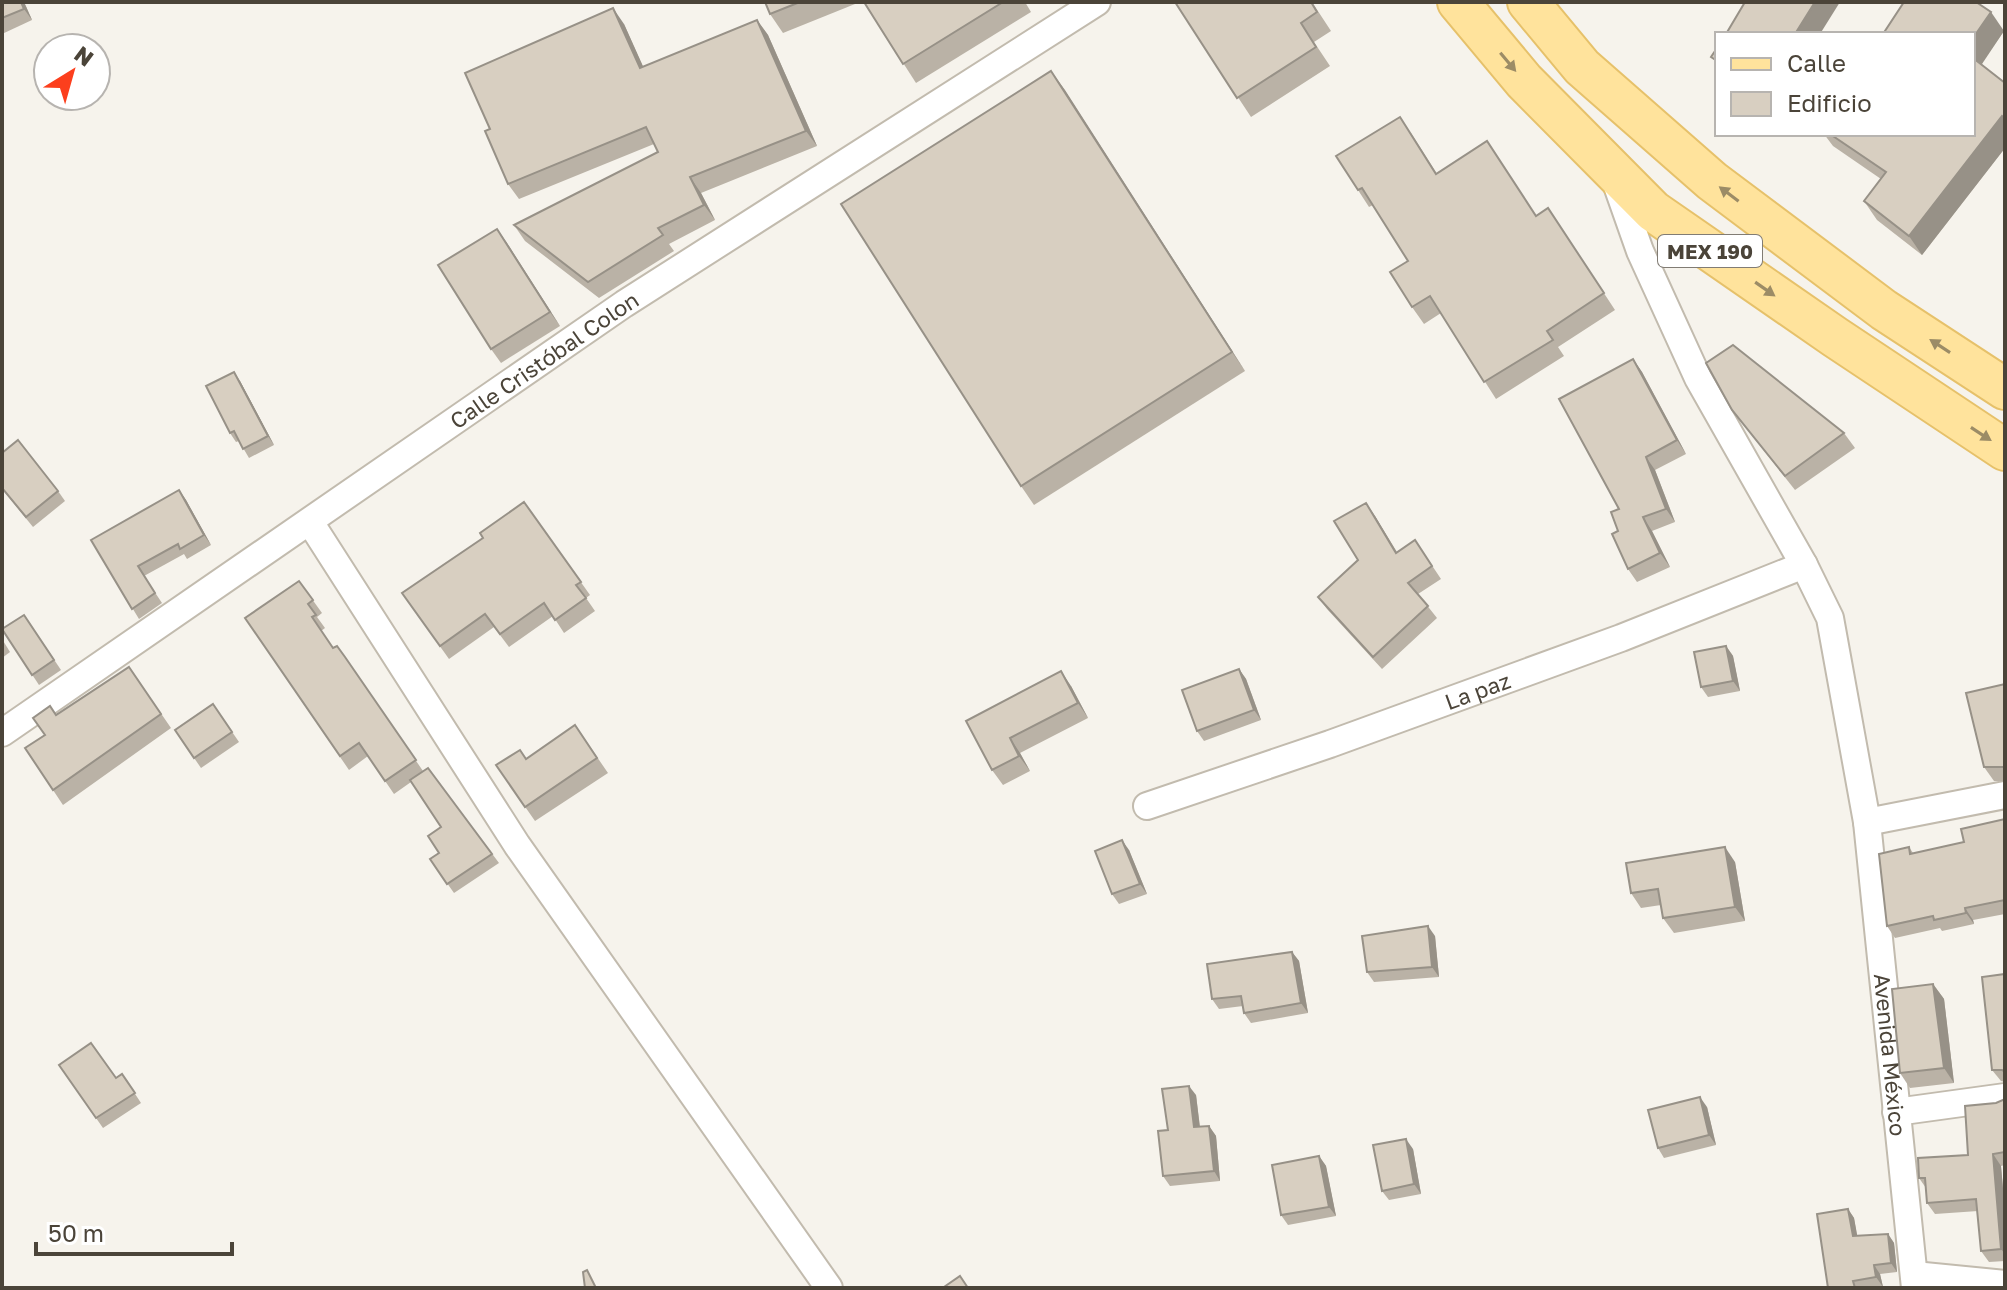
<svg xmlns="http://www.w3.org/2000/svg" width="2007" height="1290" font-family="'Golos Text',sans-serif">
  <style>
    .lines { fill: none; stroke-linecap: round; stroke-linejoin: round }
    .street-casing { stroke: #c2bbae; stroke-width: 30 }
    .primary-casing { stroke: #e6c16a; stroke-width: 44 }
    .street { stroke: #fff; stroke-width: 26 }
    .primary { stroke: #ffe39c; stroke-width: 40 }
    .wall { fill: #bab2a6 }
    .shaded-wall { fill: #979187 }
    .building { fill: #d8cfc1; stroke: #979187; stroke-width: 2 }
    .oneway { fill: #9c8c66 }
    .labels { text-anchor: middle; dominant-baseline: central; stroke-width: 6; stroke-linejoin: round; paint-order: stroke }
    .shield { fill: #fff; stroke: #817c74; stroke-width: 2 }
    .shield-label { font-size: 20px; font-weight: bold; fill: #4b4439 }
    .street-label { font-size: 22px; fill: #4b4439; stroke: #fff }
  </style>
  <rect width="100%" height="100%" fill="#f6f3ec"/>
  <g class="lines">
    <g class="street-casing">
      <g id="street">
        <path id="s1" d="M1615,180L1640,251L1698,378L1804,565L1830,618L1867,822L1915,1288"/>
        <path d="M310,522L517,845L829,1288"/>
        <path id="s2" d="M2,733L624,304L1097,2"/>
        <path id="s3" d="M1147,806L1330,744L1621,638L1804,565"/>
        <path d="M1867,822L2005,795"/>
        <path d="M1896,1112L2005,1097"/>
        <path d="M1914,1275L2005,1284"/>
      </g>
    </g>
    <g class="primary-casing">
      <g id="primary">
        <path d="M1458,2L1524,81L1653,211L1835,337L2005,450"/>
        <path d="M1528,2L1582,67L1712,181L1884,310L2005,389"/>
      </g>
    </g>
    <use href="#street" class="street"/>
    <use href="#primary" class="primary"/>
  </g>
  <g class="wall">
    <path d="M2,2H24L32,20L2,34Z"/>
    <path d="M765,2H860L783,33L770,14Z"/>
    <path d="M864,2H1025L1031,12L916,83Z"/>
    <path d="M1175,2H1312L1331,31L1314,42L1330,66L1251,117Z"/>
    <path d="M757,20L768,35L817,146L701,193L715,220L669,244L674,251L599,298L525,241L514,225L658,152L654,144L519,199L508,184L624,24L643,67Z"/>
    <path d="M2004,31L1981,64L2005,83V148L1922,255L1877,220L1864,201L1881,179L1833,146L1824,134H1973V34Z"/>
    <path d="M1051,71L1245,371L1034,505L1021,486Z"/>
    <path d="M1411,133L1437,174L1487,141L1536,216L1548,208L1615,310L1558,347L1564,356L1496,399L1441,313L1424,324L1412,307L1408,261L1373,205L1369,207L1358,190Z"/>
    <path d="M497,229L560,326L501,363L491,349Z"/>
    <path d="M1633,359L1642,372L1686,454L1655,470L1675,522L1652,531L1670,567L1637,582L1628,569L1618,531Z"/>
    <path d="M240,381L274,445L249,458L239,441L236,442L230,433Z"/>
    <path d="M1732,410L1844,433L1855,448L1795,490Z"/>
    <path d="M2,453L58,491L65,501L33,527L2,489Z"/>
    <path d="M179,490L186,500L211,545L187,559L184,554L144,576L162,603L139,619L91,540Z"/>
    <path d="M524,502L590,595L586,598L595,611L564,633L553,616L509,647L494,627L449,659L402,593L483,538Z"/>
    <path d="M1375,516L1397,552L1415,540L1441,579L1418,594L1437,618L1382,669L1327,609L1318,597L1358,560Z"/>
    <path d="M299,581L322,613L317,617L325,628L321,631L333,648L337,646L423,771L428,768L499,863L454,893L430,859L439,853L441,827L411,782L394,794L368,756L349,770L245,618Z"/>
    <path d="M24,615L61,670L39,685L2,629Z"/>
    <path d="M2,639L10,652L2,658Z"/>
    <path d="M1726,646L1733,656L1740,691L1708,697L1701,687Z"/>
    <path d="M129,667L171,728L63,805L25,748L45,735L56,715Z"/>
    <path d="M1239,669L1246,679L1261,720L1204,741L1197,731Z"/>
    <path d="M2005,684V781H1994L1984,767Z"/>
    <path d="M1071,686L1088,718L1020,753L1030,771L1003,785L992,770L966,721Z"/>
    <path d="M213,704L239,742L201,768L175,730Z"/>
    <path d="M575,725L608,773L535,821L496,765L526,759Z"/>
    <path d="M2005,819V914L1973,920L1974,924L1942,931L1940,928L1895,938L1887,926L1909,847L1913,853L1964,842Z"/>
    <path d="M1129,850L1147,894L1119,904L1112,894Z"/>
    <path d="M1735,862L1745,921L1674,933L1663,918L1661,905L1641,908L1631,893Z"/>
    <path d="M1435,936L1439,977L1374,982L1367,972Z"/>
    <path d="M1292,952L1299,961L1308,1013L1251,1023L1244,1013L1243,1006L1219,1009L1212,999Z"/>
    <path d="M2005,974V1082L2001,1081L1992,1070Z"/>
    <path d="M1933,984L1944,999L1954,1083L1910,1088L1900,1073Z"/>
    <path d="M59,1065L116,1078L122,1074L141,1103L103,1128Z"/>
    <path d="M1196,1095L1200,1127L1209,1126L1216,1136L1220,1181L1170,1186L1163,1176L1168,1130Z"/>
    <path d="M2005,1099V1165L2001,1166L2005,1211V1261L1989,1262L1981,1251L1978,1211L1935,1214L1927,1203L1926,1188L1919,1178L1968,1155L1996,1103Z"/>
    <path d="M1707,1107L1716,1145L1664,1158L1658,1148Z"/>
    <path d="M1413,1149L1421,1194L1389,1200L1382,1191Z"/>
    <path d="M1319,1156L1326,1166L1336,1216L1288,1225L1281,1215Z"/>
    <path d="M1848,1209L1854,1218L1857,1236L1888,1234L1894,1243L1897,1272L1880,1274L1883,1287L1874,1288H1828Z"/>
  </g>
  <g class="shaded-wall">
    <path d="M21,2H24L32,20L24,9Z"/>
    <path d="M1815,2H1840L1820,34H1795Z"/>
    <path d="M613,8L624,24L651,84L640,68Z"/>
    <path d="M1991,12L2004,31L1978,70L1973,63V38Z"/>
    <path d="M757,20L768,35L817,146L806,131Z"/>
    <path d="M1051,71L1065,90L1245,371L1232,352Z"/>
    <path d="M2002,116L2005,121V148L1922,255L1909,236Z"/>
    <path d="M690,177L701,193L715,220L704,205Z"/>
    <path d="M497,229L507,243L560,326L550,312Z"/>
    <path d="M1633,359L1642,372L1686,454L1677,440Z"/>
    <path d="M234,372L240,381L274,445L268,436Z"/>
    <path d="M1646,457L1655,470L1675,522L1666,509Z"/>
    <path d="M179,490L186,500L211,545L204,535Z"/>
    <path d="M1366,503L1375,516L1404,565L1396,553Z"/>
    <path d="M1643,517L1652,531L1670,567L1660,553Z"/>
    <path d="M1726,646L1733,656L1740,691L1733,681Z"/>
    <path d="M1239,669L1246,679L1261,720L1254,710Z"/>
    <path d="M1061,671L1071,686L1088,718L1078,703Z"/>
    <path d="M1010,738L1020,753L1030,771L1019,756Z"/>
    <path d="M1122,840L1129,850L1147,894L1140,884Z"/>
    <path d="M1725,847L1735,862L1745,921L1735,907Z"/>
    <path d="M1965,908L1973,920L1974,924L1966,913Z"/>
    <path d="M1428,926L1435,936L1439,977L1432,967Z"/>
    <path d="M1292,952L1299,961L1308,1013L1301,1003Z"/>
    <path d="M1933,984L1944,999L1954,1083L1944,1068Z"/>
    <path d="M1189,1086L1196,1095L1201,1137L1194,1127Z"/>
    <path d="M1700,1097L1707,1107L1716,1145L1709,1135Z"/>
    <path d="M1209,1126L1216,1136L1220,1181L1214,1171Z"/>
    <path d="M1406,1139L1413,1149L1421,1194L1414,1184Z"/>
    <path d="M1993,1154L2001,1166L2005,1211V1254L2001,1249Z"/>
    <path d="M1319,1156L1326,1166L1336,1216L1329,1207Z"/>
    <path d="M1848,1209L1854,1218L1859,1245L1853,1236Z"/>
    <path d="M1888,1234L1894,1243L1897,1272L1891,1263Z"/>
    <path d="M1874,1265L1880,1274L1883,1287L1876,1277Z"/>
  </g>
  <g class="building">
    <path d="M2,2H21L24,9L2,18Z"/>
    <path d="M765,2H800L770,14Z"/>
    <path d="M864,2H1003L903,64Z"/>
    <path d="M1175,2H1311L1317,12L1301,23L1316,47L1237,98Z"/>
    <path d="M1745,2H1815L1795,34H1726Z"/>
    <path d="M1904,2H1976L1991,12L1973,38V34H1883Z"/>
    <path d="M613,8L640,68L757,20L806,131L690,177L704,205L658,228L663,235L588,282L514,225L658,152L646,127L508,184L485,131L490,129L465,73Z"/>
    <path d="M1717,48V61L1711,57Z"/>
    <path d="M1973,58L2005,83V119L2002,116L1909,236L1864,201L1886,172L1830,134H1973Z"/>
    <path d="M1051,71L1232,352L1021,486L841,204Z"/>
    <path d="M1400,117L1436,174L1487,141L1536,216L1548,208L1604,293L1547,331L1553,340L1484,382L1430,296L1412,307L1390,272L1408,261L1362,188L1358,190L1336,156Z"/>
    <path d="M497,229L550,312L491,349L438,265Z"/>
    <path d="M1733,345L1844,433L1785,476L1732,410L1706,363Z"/>
    <path d="M1633,359L1677,440L1646,457L1666,509L1643,517L1660,553L1628,569L1612,534L1618,531L1611,512L1619,509L1559,399Z"/>
    <path d="M234,372L268,436L243,449L234,431L230,433L206,386Z"/>
    <path d="M18,440L58,491L26,517L2,488V453Z"/>
    <path d="M179,490L204,535L180,549L178,544L138,566L155,593L132,609L91,540Z"/>
    <path d="M524,502L581,582L576,585L586,598L555,620L544,603L500,634L485,614L440,646L402,593L483,538L480,533Z"/>
    <path d="M1366,503L1396,553L1415,540L1432,566L1408,583L1428,606L1373,657L1318,597L1358,560L1334,521Z"/>
    <path d="M299,581L313,600L308,604L316,615L312,617L333,648L337,646L345,657L416,760L385,781L359,743L340,756L245,618Z"/>
    <path d="M24,615L54,660L32,675L2,629Z"/>
    <path d="M1726,646L1733,681L1701,687L1694,652Z"/>
    <path d="M129,667L161,714L53,790L25,748L45,735L33,718L50,706L56,715Z"/>
    <path d="M1239,669L1254,710L1197,731L1182,690Z"/>
    <path d="M1061,671L1078,703L1010,738L1019,756L992,770L966,721Z"/>
    <path d="M2005,684V767H1984L1966,693Z"/>
    <path d="M213,704L232,732L194,758L175,730Z"/>
    <path d="M575,725L597,758L525,807L496,765L520,750L526,759Z"/>
    <path d="M428,768L492,854L447,884L430,859L439,853L428,836L441,827L410,780Z"/>
    <path d="M2005,819V900L1965,908L1966,913L1934,920L1933,916L1887,926L1879,854L1909,847L1910,854L1964,842L1961,829Z"/>
    <path d="M1122,840L1140,884L1112,894L1095,851Z"/>
    <path d="M1725,847L1735,907L1663,918L1658,889L1631,893L1626,863Z"/>
    <path d="M1428,926L1432,967L1367,972L1362,936Z"/>
    <path d="M1292,952L1301,1003L1244,1013L1241,996L1212,999L1207,964Z"/>
    <path d="M2005,974V1072L2002,1070H1992L1982,977Z"/>
    <path d="M1933,984L1944,1068L1900,1073L1892,989Z"/>
    <path d="M91,1043L116,1078L122,1074L135,1093L96,1118L59,1065Z"/>
    <path d="M1189,1086L1194,1127L1209,1126L1214,1171L1163,1176L1158,1131L1168,1130L1162,1089Z"/>
    <path d="M1700,1097L1709,1135L1658,1148L1648,1110Z"/>
    <path d="M2005,1099V1152L1993,1154L2001,1249L1981,1251L1976,1199L1927,1203L1925,1178H1919L1918,1158L1968,1155L1965,1106L1996,1103Z"/>
    <path d="M1406,1139L1414,1184L1382,1191L1373,1145Z"/>
    <path d="M1319,1156L1329,1207L1281,1215L1272,1165Z"/>
    <path d="M1848,1209L1853,1236L1888,1234L1891,1263L1874,1265L1876,1277L1853,1281L1855,1288H1828L1817,1214Z"/>
    <path d="M587,1270L596,1288H585L583,1272Z"/>
    <path d="M960,1276L968,1288H944V1287Z"/>
  </g>
  <defs><path id="oneway-solid" d="M-6-.8H1V-3.2L6.5 0L1 3.2V.8H-6Z" transform="scale(2)"/></defs>
  <g class="oneway">
    <use href="#oneway-solid" transform="translate(1508 62) rotate(50)"/>
    <use href="#oneway-solid" transform="translate(1729 194) rotate(-143)"/>
    <use href="#oneway-solid" transform="translate(1765 289) rotate(35)"/>
    <use href="#oneway-solid" transform="translate(1940 346) rotate(-147)"/>
    <use href="#oneway-solid" transform="translate(1981 434) rotate(33)"/>
  </g>
  <g class="labels">
    <rect class="shield" x="1658" y="235" width="104" height="32" rx="6"/>
    <g class="shield-label">
      <text x="1710" y="251">MEX 190</text>
    </g>
    <g class="street-label">
      <text stroke="none"><textPath href="#s2" startOffset="658">Calle Cristóbal Colon</textPath></text>
      <text stroke="none"><textPath href="#s3" startOffset="350">La paz</textPath></text>
      <text stroke="none"><textPath href="#s1" startOffset="930">Avenida México</textPath></text>
    </g>
  </g>
  <rect width="2007" height="1290" fill="none" stroke="#4b4439" stroke-width="8"/>
  <rect x="1715" y="32" width="260" height="104" fill="#ffffff" stroke="#b7b4b0" stroke-width="2"/>
  <rect x="1731" y="58" width="40" height="12" fill="#ffe39c" stroke="#b7b4b0" stroke-width="2"/>
  <text x="1787" y="72" font-size="24" fill="#4b4439">Calle</text>
  <rect x="1731" y="92" width="40" height="24" fill="#d8cfc1" stroke="#b7b4b0" stroke-width="2"/>
  <text x="1787" y="112" font-size="24" fill="#4b4439">Edificio</text>
  <g transform="translate(72 72) rotate(37)"><circle r="38" fill="#ffffff" stroke="#b7b4b0" stroke-width="2"/>
  <path d="M0-6L14 30L0 20L-14 30Z" fill="#fc3f1d"/>
  <text y="-12" font-size="22" font-weight="bold" text-anchor="middle" fill="#4b4439">N</text>
  </g>
  <path d="M36 1242v12h196v-12" fill="none" stroke="#4b4439" stroke-width="4"/>
  <text x="48" y="1242" font-size="24" fill="#4b4439" stroke="#ffffff" stroke-width="6" paint-order="stroke">50 m</text>
</svg>
